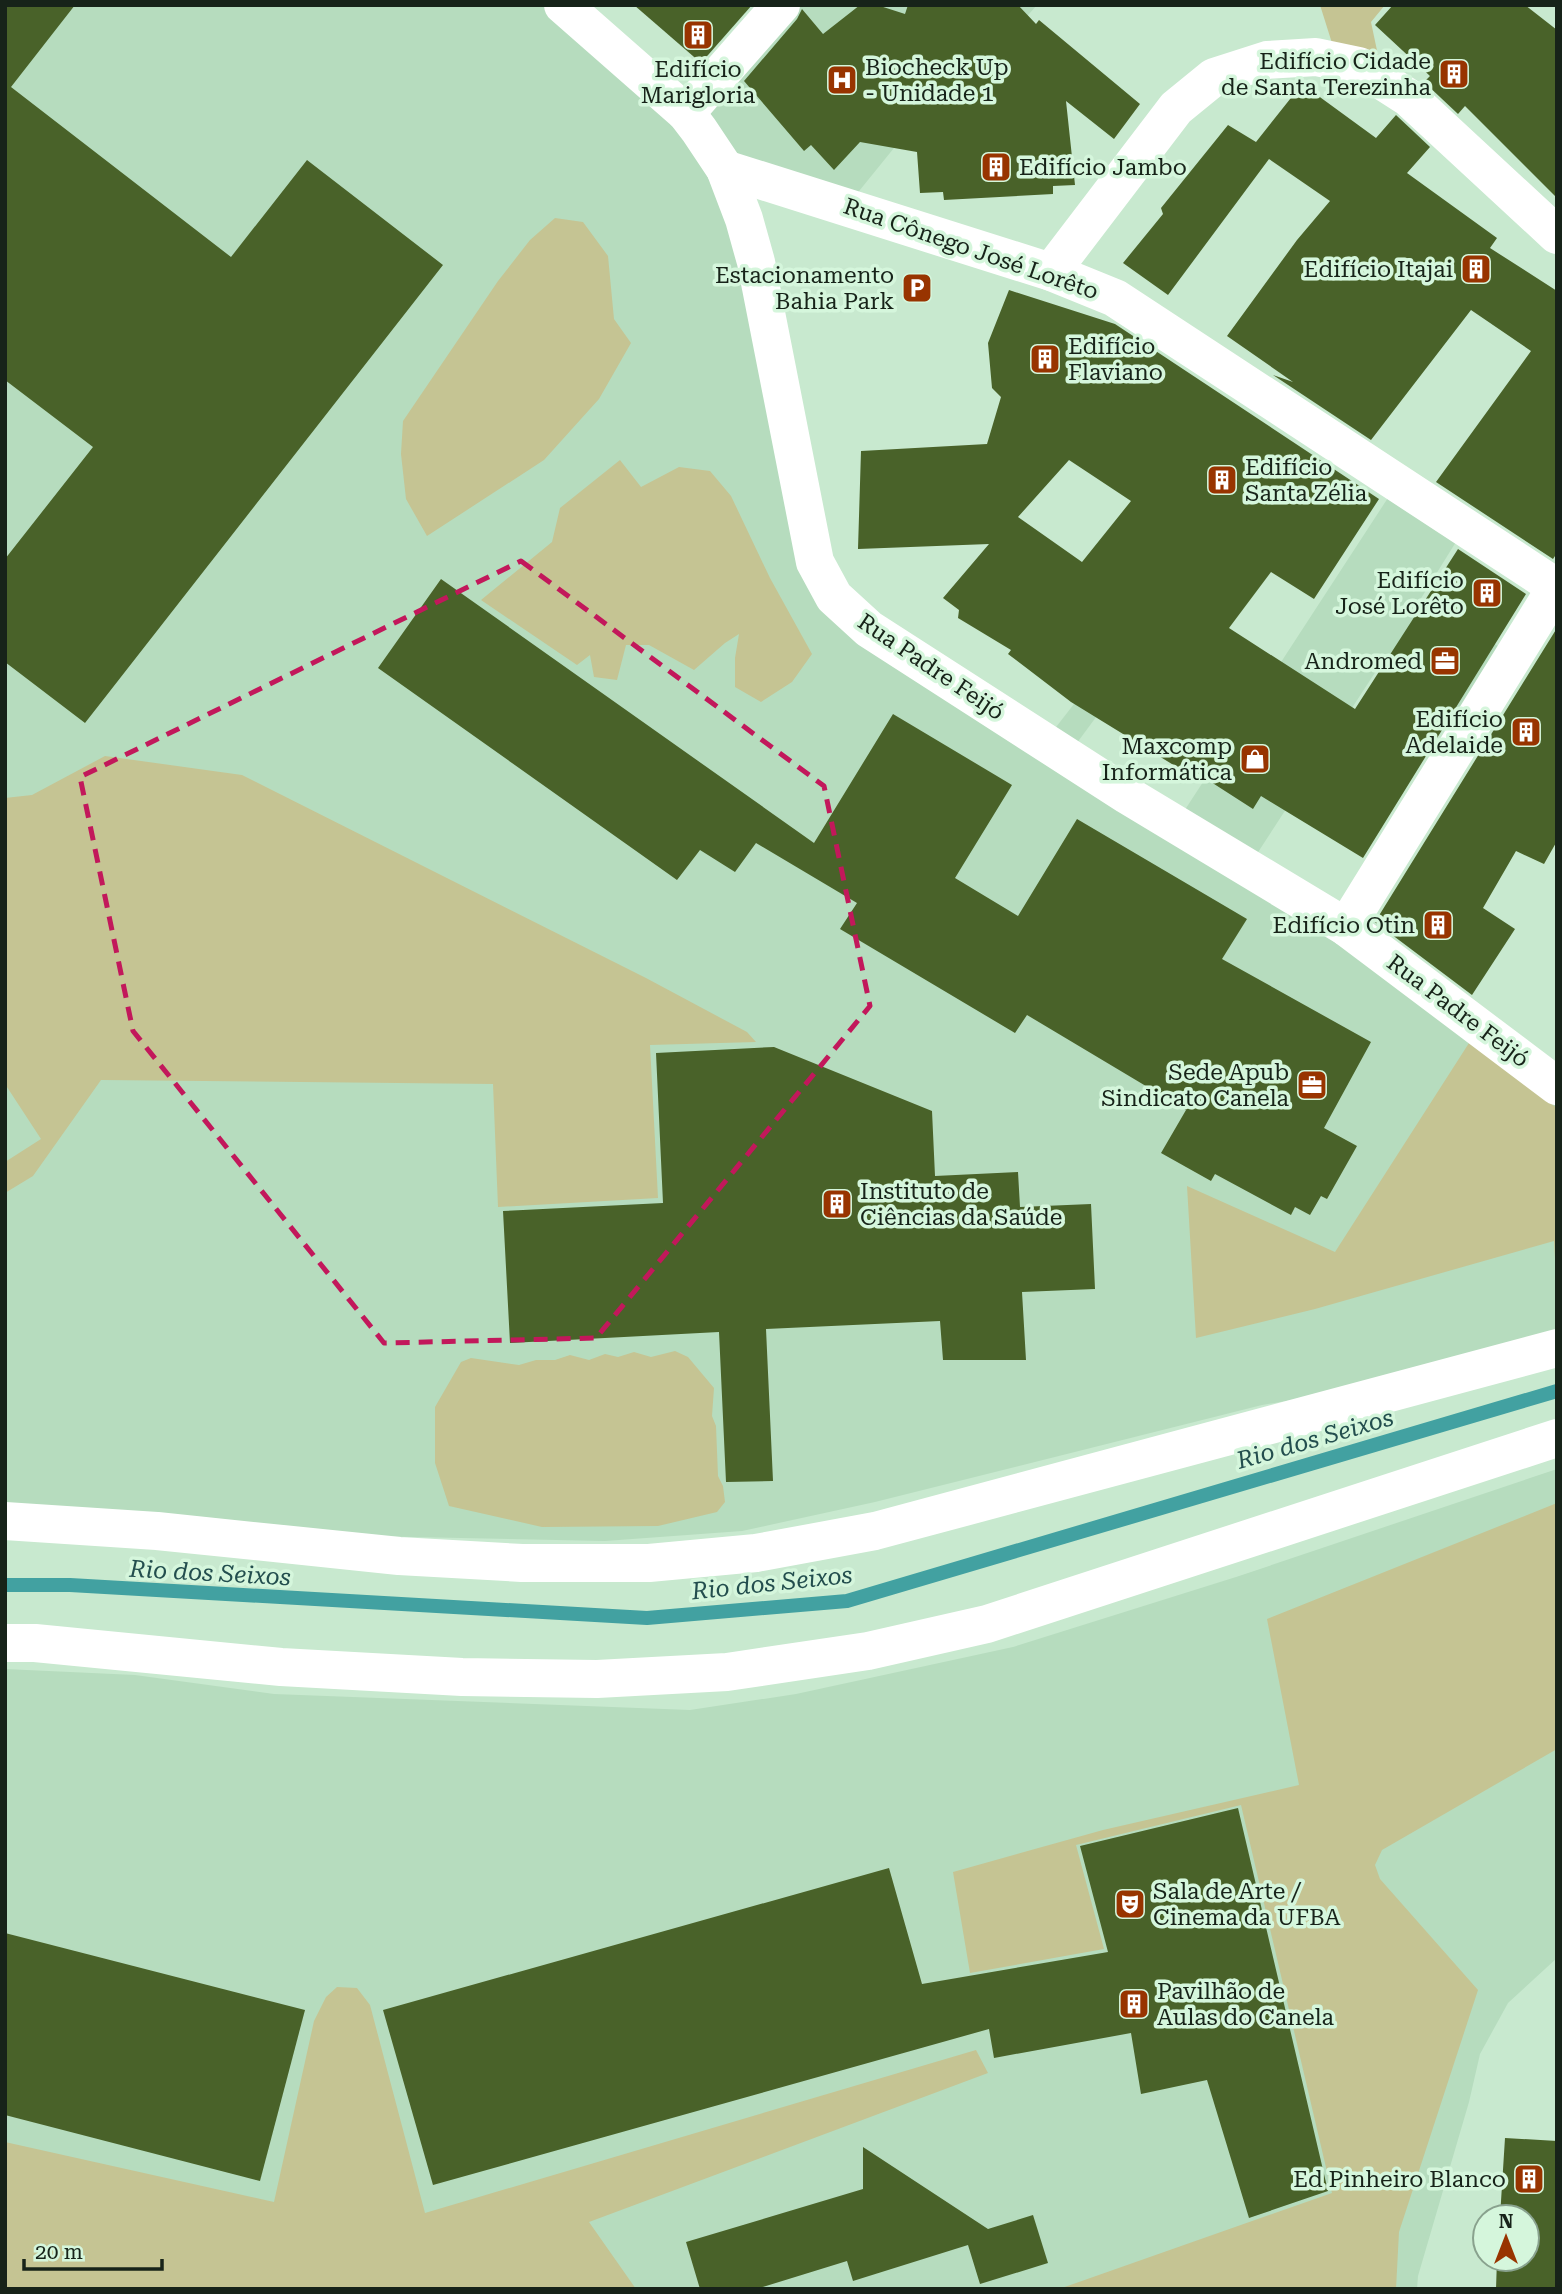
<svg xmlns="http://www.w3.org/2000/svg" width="1562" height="2294" font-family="'Roboto Serif',serif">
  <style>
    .built { fill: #b6dcbe }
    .green { fill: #c5c493 }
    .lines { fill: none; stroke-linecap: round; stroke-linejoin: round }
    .stream { stroke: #42a1a1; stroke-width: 14 }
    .building { fill: #496229; fill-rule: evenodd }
    .street { stroke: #fff; stroke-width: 38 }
    .secondary { stroke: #fff; stroke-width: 38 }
    .primary { stroke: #fff; stroke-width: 38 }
    .marked { fill: none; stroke: #c2185b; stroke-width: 5; stroke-dasharray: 14 9; stroke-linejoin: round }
    .labels { text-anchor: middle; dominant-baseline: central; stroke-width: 7; stroke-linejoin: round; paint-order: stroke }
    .poi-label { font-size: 23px; fill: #172319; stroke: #d5f6dc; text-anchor: end }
    .street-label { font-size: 23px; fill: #172319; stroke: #d5f6dc }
    .water-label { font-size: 24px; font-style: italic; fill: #234e4e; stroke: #d5f6dc }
  </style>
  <rect width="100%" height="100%" fill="#c8e9cf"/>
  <g class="built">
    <path d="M5,5H548L682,123L738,240L807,566L1299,905L1557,1096V1336L1345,1391L1262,1405L875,1502L742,1531L605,1541L365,1536L5,1506Z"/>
    <path d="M788,5H1037L992,56L941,90L851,201L730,163L694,114Z"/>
    <path d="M1397,484L1464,529L1420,600L1513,655L1472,721L1378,668L1249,866L1177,822Z"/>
    <path d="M1081,695L1102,709L1068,755L1046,740Z"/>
    <path d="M1557,1469V1958L1508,2003L1480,2054L1469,2102L1418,2276L1417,2289H5V1669L135,1675L274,1694L690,1710L796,1694L1013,1647L1236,1577Z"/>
  </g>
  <g class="green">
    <path d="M1320,5H1385L1371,22L1383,79L1337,59Z"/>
    <path d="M555,218L583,222L608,256L614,319L631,343L599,399L544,460L427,536L406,499L401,454L403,421L498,281L530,240Z"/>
    <path d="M620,460L641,487L679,467L710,471L731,496L770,578L812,654L792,682L761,702L735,687V658L739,634L725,643L694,670L649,645H626L617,680L594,677L590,655L577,665L481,600L552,542L560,508Z"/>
    <path d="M105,756L242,775L646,978L747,1032L756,1042L650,1045L658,1198L498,1207L493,1084L101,1080L33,1176L5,1193V1162L41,1139L5,1084V798L32,795Z"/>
    <path d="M1469,1043L1557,1108V1292L1554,1241L1315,1309L1196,1338L1187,1186L1335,1252Z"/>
    <path d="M675,1351L688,1357L714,1388L712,1416L716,1426L718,1476L723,1486L725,1502L717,1512L658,1526L542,1527L449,1506L435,1463V1407L461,1362L471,1358L519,1365L536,1360H555L570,1355L589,1360L605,1354L618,1357L634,1352L651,1357Z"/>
    <path d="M1557,1503V1749L1382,1850L1375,1865L1380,1879L1478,1990L1399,2232L1396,2289H1059L1332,2193L1241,1805L1076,1845L1104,1949L970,1973L953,1872L1103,1830L1299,1785L1267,1619Z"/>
    <path d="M337,1987L357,1988L370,2005L425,2213L976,2050L988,2073L589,2222L636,2289H5V2142L274,2202L314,2021L326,1997Z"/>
  </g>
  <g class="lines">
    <path class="stream" d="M5,1585H70L647,1618L847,1601L1557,1391"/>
  </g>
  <g class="building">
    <path d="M5,5H75L11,87L231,257L307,160L443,265L85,723L5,662V559L93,447L5,380Z"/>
    <path d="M634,5H752L701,63Z"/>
    <path d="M860,5H877L905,14L908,5H1018L1036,24L1039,20L1140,104L1114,139L1066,101L1075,185L1053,186V194L944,200L943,192L920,193L917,152L860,142L834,170L811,145L804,151L744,81L797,19L802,9L823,34Z"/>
    <path d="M1393,5H1525L1557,30V198L1465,106L1458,114L1424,82L1430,76L1375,25Z"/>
    <path d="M1302,84L1376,138L1396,115L1430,147L1407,173L1497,238L1490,248L1557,291V553L1553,559L1436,482L1531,351L1471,310L1371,440L1273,375L1293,382L1227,336L1297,240L1330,201L1269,159L1168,295L1123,263L1163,214L1161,208L1228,125L1256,142Z"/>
    <path d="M1009,290L1115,324L1379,499L1314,599L1271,572L1229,628L1355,709L1458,549L1526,594L1363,858L1261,796L1253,809L1197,773L1193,777L1071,702L1008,654L1011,650L958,618L959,610L943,598L989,544L858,549L861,451L987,444L1001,397L992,388L988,343ZM1069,460L1131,501L1082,562L1018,517Z"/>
    <path d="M441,579L814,843L893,714L1012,785L955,878L1018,916L1077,819L1247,919L1222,959L1371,1042L1324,1128L1357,1146L1327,1199L1321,1196L1310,1215L1295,1207L1291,1215L1215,1174L1211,1181L1161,1153L1186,1110L1027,1015L1015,1033L840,929L857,903L756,843L735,872L700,850L677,880L378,668Z"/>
    <path d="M1557,628V841L1544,864L1516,851L1483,908L1515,929L1472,995L1375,922Z"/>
    <path d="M774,1047L932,1111L935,1176L1018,1172L1020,1207L1091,1204L1095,1289L1022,1292L1026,1360H943L940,1321L766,1329L773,1481L726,1482L719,1332L510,1343L503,1211L663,1203L656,1053Z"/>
    <path d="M1238,1808L1328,2191L1249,2218L1207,2080L1141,2094L1131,2033L994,2058L989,2029L433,2185L383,2010L889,1868L922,1984L1108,1952L1080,1846Z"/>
    <path d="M5,1933L305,2010L260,2181L5,2115Z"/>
    <path d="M1505,2138L1557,2141V2289H1496L1497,2259H1527V2217H1500Z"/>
    <path d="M863,2147L988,2229L1033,2215L1048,2263L980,2284L968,2245L853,2281L847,2261L756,2289H700L686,2242L863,2189Z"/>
  </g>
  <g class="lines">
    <g class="street">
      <path d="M686,113L781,5"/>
      <path d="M725,169L1051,272L1115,298L1556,587"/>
      <path d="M1051,272L1176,108L1214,77L1267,60L1316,57L1359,66L1409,98L1557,235"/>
      <path d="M1346,927L1557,586"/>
    </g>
    <path class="secondary" d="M563,5L686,113L699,130L725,169L744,219L756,262L815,562L834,597L869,629L1127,795L1346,927L1557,1086"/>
    <g class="primary">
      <path d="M5,1521L157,1531L399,1556L522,1563H649L756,1553L875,1531L1557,1348"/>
      <path d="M5,1643H35L281,1667L462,1677L597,1679L727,1672L868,1651L987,1624L1557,1438"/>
    </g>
  </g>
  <path class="marked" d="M521,561L824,786L870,1006L596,1338L384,1343L133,1031L80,777Z"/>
  <defs>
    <g id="building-square" transform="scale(1.575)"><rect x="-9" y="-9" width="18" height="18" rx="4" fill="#983400" stroke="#d5f6dc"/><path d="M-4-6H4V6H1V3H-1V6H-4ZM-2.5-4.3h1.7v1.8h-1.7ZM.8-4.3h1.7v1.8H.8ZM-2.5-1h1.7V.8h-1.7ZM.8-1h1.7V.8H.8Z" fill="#fff"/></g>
    <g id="hospital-square" transform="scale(1.575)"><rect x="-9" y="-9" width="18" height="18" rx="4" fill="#983400" stroke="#d5f6dc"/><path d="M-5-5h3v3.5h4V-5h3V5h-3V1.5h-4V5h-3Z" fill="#fff"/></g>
    <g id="parking-square" transform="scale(1.575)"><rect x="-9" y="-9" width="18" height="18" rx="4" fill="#983400" stroke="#d5f6dc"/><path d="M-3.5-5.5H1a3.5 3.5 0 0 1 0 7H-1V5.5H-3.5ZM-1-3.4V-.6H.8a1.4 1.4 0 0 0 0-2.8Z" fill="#fff"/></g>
    <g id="office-square" transform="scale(1.575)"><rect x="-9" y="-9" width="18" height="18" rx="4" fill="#983400" stroke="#d5f6dc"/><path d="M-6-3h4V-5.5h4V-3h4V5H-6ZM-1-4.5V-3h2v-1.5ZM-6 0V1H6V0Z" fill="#fff"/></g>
    <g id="shop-square" transform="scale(1.575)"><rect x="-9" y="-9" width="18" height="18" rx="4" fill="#983400" stroke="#d5f6dc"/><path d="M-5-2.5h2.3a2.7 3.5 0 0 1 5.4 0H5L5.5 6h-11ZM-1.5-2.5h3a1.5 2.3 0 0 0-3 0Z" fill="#fff"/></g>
    <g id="theatre-square" transform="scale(1.575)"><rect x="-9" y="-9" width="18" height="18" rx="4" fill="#983400" stroke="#d5f6dc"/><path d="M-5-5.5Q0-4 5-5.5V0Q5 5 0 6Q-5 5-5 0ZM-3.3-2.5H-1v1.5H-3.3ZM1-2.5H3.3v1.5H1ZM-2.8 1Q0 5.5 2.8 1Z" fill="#fff"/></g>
  </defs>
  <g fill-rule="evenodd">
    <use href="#building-square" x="698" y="35"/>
    <use href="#building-square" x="1454" y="74"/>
    <use href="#hospital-square" x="842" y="80"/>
    <use href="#building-square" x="996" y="167"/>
    <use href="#building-square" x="1476" y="269"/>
    <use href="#parking-square" x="917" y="288"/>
    <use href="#building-square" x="1045" y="359"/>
    <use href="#building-square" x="1222" y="480"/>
    <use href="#building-square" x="1487" y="593"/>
    <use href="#office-square" x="1445" y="661"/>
    <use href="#building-square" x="1526" y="732"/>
    <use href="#shop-square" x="1255" y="759"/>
    <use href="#building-square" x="1438" y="925"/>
    <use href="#office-square" x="1312" y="1085"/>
    <use href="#building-square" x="837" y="1204"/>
    <use href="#theatre-square" x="1130" y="1904"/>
    <use href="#building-square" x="1134" y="2004"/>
    <use href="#building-square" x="1529" y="2179"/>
  </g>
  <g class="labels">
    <g class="poi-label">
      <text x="1431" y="61">Edifício Cidade<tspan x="1431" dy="26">de Santa Terezinha</tspan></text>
      <text x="865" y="67" text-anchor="start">Biocheck Up<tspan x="865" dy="26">- Unidade 1</tspan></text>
      <text x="698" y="69" text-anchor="middle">Edifício<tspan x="698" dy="26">Marigloria</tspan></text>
      <text x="1019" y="167" text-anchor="start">Edifício Jambo</text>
      <text x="1453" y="269">Edifício Itajai</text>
      <text x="894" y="275">Estacionamento<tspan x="894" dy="26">Bahia Park</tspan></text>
      <text x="1068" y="346" text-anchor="start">Edifício<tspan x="1068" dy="26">Flaviano</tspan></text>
      <text x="1245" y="467" text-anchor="start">Edifício<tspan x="1245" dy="26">Santa Zélia</tspan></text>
      <text x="1464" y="580">Edifício<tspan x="1464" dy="26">José Lorêto</tspan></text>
      <text x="1422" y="661">Andromed</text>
      <text x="1503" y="719">Edifício<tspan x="1503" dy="26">Adelaide</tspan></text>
      <text x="1232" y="746">Maxcomp<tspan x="1232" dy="26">Informática</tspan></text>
      <text x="1415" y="925">Edifício Otin</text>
      <text x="1289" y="1072">Sede Apub<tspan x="1289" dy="26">Sindicato Canela</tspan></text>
      <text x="860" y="1191" text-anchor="start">Instituto de<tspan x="860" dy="26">Ciências da Saúde</tspan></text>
      <text x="1153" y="1891" text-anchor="start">Sala de Arte /<tspan x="1153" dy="26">Cinema da UFBA</tspan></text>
      <text x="1157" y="1991" text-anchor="start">Pavilhão de<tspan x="1157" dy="26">Aulas do Canela</tspan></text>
      <text x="1506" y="2179">Ed Pinheiro Blanco</text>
    </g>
    <g class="street-label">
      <text transform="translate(971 249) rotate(19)">Rua Cônego José Lorêto</text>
      <text transform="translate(931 667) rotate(34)">Rua Padre Feijó</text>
      <text transform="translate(1458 1011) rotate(37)">Rua Padre Feijó</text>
    </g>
    <g class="water-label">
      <text transform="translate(1315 1439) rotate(-16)">Rio dos Seixos</text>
      <text transform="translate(210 1573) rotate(3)">Rio dos Seixos</text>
      <text transform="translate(772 1583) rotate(-6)">Rio dos Seixos</text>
    </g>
  </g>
  <rect width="1562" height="2294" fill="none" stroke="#172319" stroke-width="14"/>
  <g transform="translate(1506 2238)"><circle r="33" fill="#d5f6dc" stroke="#89a28e" stroke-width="2"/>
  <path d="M0-5L12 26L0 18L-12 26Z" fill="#983400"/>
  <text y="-10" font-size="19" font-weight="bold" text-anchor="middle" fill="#172319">N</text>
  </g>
  <path d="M24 2259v10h138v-10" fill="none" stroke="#172319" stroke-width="3.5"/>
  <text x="35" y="2259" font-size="21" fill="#172319" stroke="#d5f6dc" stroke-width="5" paint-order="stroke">20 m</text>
</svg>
